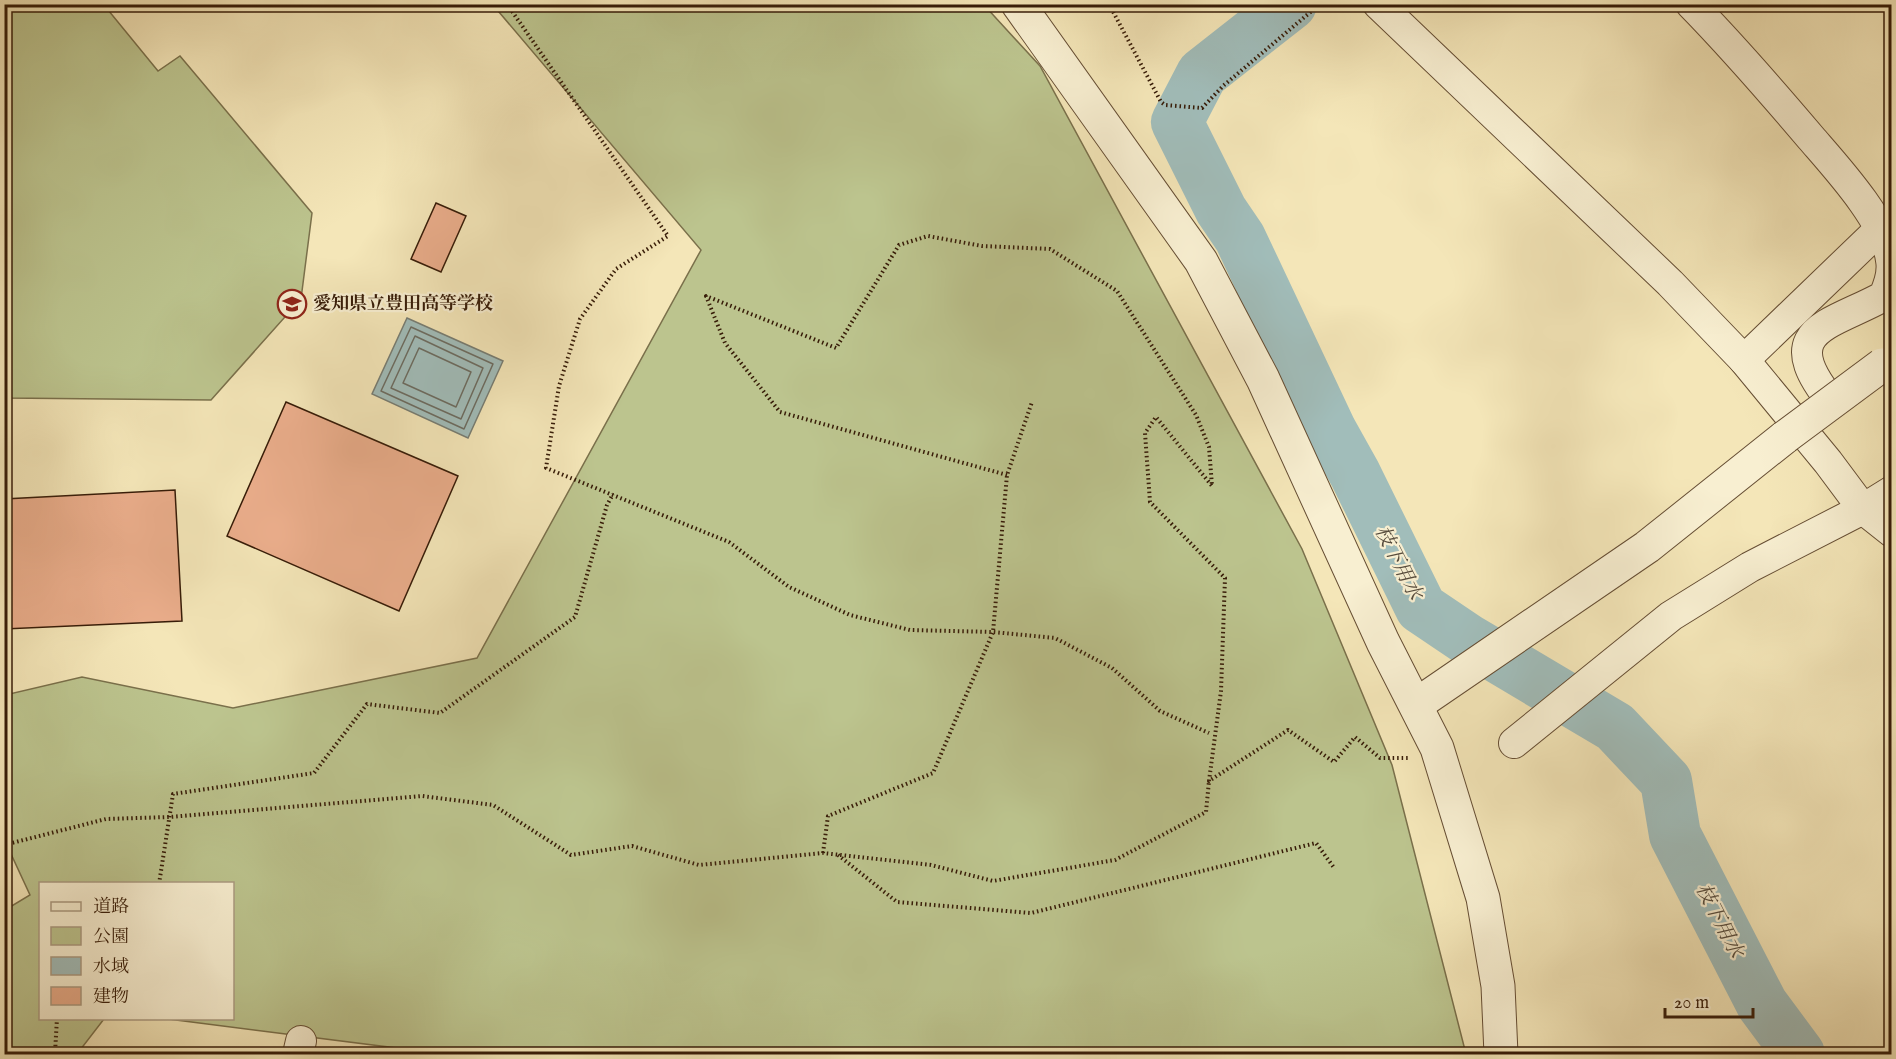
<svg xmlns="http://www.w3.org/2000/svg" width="1896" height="1059" font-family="'IM FELL English','Noto Serif JP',serif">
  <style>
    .green { fill: #bcc48e; stroke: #7a704b; stroke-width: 1.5 }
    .water { fill: #a1bdba; stroke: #777d73; stroke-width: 1.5 }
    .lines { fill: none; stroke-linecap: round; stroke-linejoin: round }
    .shore { stroke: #6c6c61; stroke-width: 1.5 }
    .river { stroke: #a1bdba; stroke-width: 52 }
    .building { fill: #eaad8b; stroke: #371c08; stroke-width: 1.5 }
    .minor-casing { stroke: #664e34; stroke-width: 32 }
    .tertiary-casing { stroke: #664e34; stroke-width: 35 }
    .path { stroke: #371c08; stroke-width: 4; stroke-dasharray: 1.5 3; stroke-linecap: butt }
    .minor { stroke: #f8efd1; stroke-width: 30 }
    .tertiary { stroke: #f8efd1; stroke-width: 33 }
    .tertiary-bridge-casing { stroke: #664e34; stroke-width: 35; stroke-linecap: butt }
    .tertiary-bridge { stroke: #f8efd1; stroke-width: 33 }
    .labels { text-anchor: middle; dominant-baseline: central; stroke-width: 4.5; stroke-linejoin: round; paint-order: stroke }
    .poi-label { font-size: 18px; font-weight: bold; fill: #371c08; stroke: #f8efd1; text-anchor: start }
    .water-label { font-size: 20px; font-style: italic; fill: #574c3d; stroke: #f8efd1 }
  </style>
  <rect width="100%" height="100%" fill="#f4e6b8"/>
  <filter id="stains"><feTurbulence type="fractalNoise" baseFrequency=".00333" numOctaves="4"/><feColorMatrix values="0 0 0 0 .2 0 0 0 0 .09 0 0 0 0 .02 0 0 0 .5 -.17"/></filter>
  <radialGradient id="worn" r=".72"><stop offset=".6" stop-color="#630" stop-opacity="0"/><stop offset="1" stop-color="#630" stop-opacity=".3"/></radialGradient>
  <g class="green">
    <path d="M5,4L104,5L158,71L180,56L312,213L301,299L211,400L5,398Z"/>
    <path d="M493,5H984L1040,66L1302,549L1392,765L1466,1054H411L412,1050L168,1019L232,1018V884H40V1018L104,1019L77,1054H5V910L30,895L5,841V695L82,677L233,708L477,658L701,250Z"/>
  </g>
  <path class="water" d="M407,318L503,361L468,438L372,394Z"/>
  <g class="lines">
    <g class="shore">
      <path d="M411,327L493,364L464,429L381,391Z"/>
      <path d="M415,336L483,368L461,419L391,388Z"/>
      <path d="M419,348L471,372L456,407L403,383Z"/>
    </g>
    <path class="river" d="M1291,4L1202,74L1177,122L1221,210L1240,238L1331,431L1355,474L1421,608L1467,639L1615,727L1666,781L1675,835L1762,1004L1799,1054"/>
  </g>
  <g class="building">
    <path d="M436,203L466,216L441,272L411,259Z"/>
    <path d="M286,402L458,476L399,611L227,536Z"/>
    <path d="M175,490L182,621L4,629V499Z"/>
  </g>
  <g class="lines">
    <g class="minor-casing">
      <g id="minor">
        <path d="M1378,4L1670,283L1744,360L1828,462L1863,509L1892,532"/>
        <path d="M1691,4C1733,47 1772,92 1811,138C1836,167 1886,221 1891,260C1893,271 1889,285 1884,296C1830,326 1773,329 1832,402"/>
        <path d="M1744,360L1880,229"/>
        <path d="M1514,743L1671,616L1750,567L1863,509L1892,491"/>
        <path d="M298,1054L301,1041"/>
      </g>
    </g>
    <g class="tertiary-casing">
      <g id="tertiary">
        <path d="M1018,4L1201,261L1263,379L1383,642L1437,748L1483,898L1498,986L1501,1054"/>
        <path d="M1416,705L1647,547L1785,437"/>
      </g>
    </g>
    <g class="path">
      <path d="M507,4L668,236L616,269L580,319L559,386L546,468L729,542L789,587L850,615L910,630L993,632L1055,638L1112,668L1160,711L1209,733"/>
      <path d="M1109,4L1161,102L1165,105L1202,108L1223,86L1320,4"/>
      <path d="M1007,475L780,412L725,343L706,296L836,348L899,245L928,236L982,246L1050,249L1117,291L1196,415L1209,447L1212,486L1156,417L1145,433L1150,502L1225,578L1221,691L1209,781L1288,730L1334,762L1355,737L1380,758H1409"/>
      <path d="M4,845L106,819L169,817L422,796L493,805L571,855L632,846L699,865L823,853L931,865L993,881L1115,860L1206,812L1209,781"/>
      <path d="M823,853L828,816L933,773L993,632L1007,475L1032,402"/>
      <path d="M838,855L897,902L1031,913L1316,843L1335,869"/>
      <path d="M159,884L173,794L314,773L367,704L440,713L575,617L607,505L613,494"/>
      <path d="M53,1054L55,1053L57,1018"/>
    </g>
    <use href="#minor" class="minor"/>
    <use href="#tertiary" class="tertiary"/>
    <g class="tertiary-bridge-casing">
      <path id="tertiary-bridge" d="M1785,437L1882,365"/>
    </g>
    <use href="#tertiary-bridge" class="tertiary-bridge"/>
  </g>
  <defs>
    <g id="school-ring" transform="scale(1.5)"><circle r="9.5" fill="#f8efd1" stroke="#8f2418" stroke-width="1.5"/><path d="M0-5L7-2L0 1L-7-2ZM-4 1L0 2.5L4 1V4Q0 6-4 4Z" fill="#8f2418"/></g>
  </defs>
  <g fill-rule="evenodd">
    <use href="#school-ring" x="292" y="304"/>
  </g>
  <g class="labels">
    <g class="poi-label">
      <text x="313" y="304">愛知県立豊田高等学校</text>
    </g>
    <g class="water-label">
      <text transform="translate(1398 563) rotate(63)">枝下用水</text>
      <text transform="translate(1719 921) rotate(63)">枝下用水</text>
    </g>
  </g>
  <rect width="1896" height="1059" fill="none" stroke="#f4e6b8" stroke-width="24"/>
  <rect x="6" y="6" width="1884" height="1047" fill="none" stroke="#371c08" stroke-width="3"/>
  <rect x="12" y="12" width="1872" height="1035" fill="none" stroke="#371c08" stroke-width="1.5"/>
  <rect x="39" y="882" width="195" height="138" fill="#f8efd1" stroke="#ab9b81" stroke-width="1.5"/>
  <rect x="51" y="902" width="30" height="9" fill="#f8efd1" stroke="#ab9b81" stroke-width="1.5"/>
  <text x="93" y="912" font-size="18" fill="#371c08">道路</text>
  <rect x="51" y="927" width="30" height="18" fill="#bcc48e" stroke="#ab9b81" stroke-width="1.5"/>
  <text x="93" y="942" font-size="18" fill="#371c08">公園</text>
  <rect x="51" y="957" width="30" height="18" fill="#a1bdba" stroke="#ab9b81" stroke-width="1.5"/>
  <text x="93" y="972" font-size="18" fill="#371c08">水域</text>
  <rect x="51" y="987" width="30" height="18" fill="#eaad8b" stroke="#ab9b81" stroke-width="1.5"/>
  <text x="93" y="1002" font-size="18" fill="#371c08">建物</text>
  <path d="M1665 1008v9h88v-9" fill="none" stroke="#371c08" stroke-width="3"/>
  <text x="1674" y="1008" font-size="18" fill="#371c08" stroke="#f8efd1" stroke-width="4.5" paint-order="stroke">20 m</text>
  <rect width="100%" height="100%" filter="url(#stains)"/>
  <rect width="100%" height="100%" fill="url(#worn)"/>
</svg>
